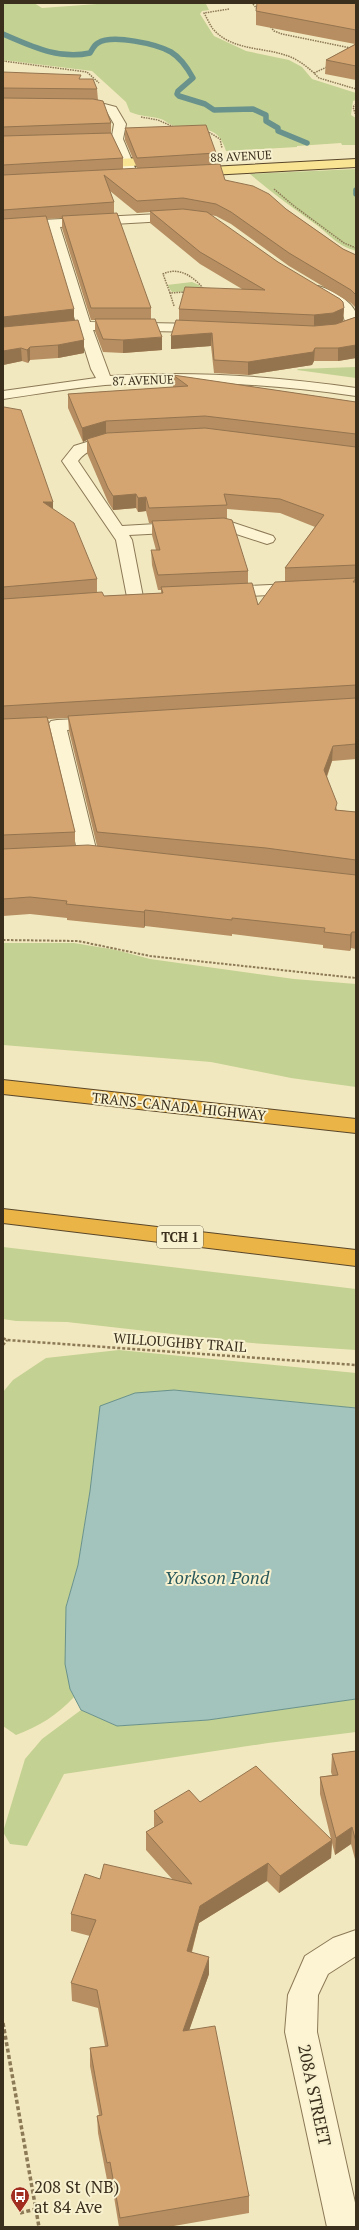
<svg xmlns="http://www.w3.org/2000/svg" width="359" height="2230" font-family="'PT Serif',serif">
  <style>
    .green { fill: #c3d192 }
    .water { fill: #a3c3bd; stroke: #69928c }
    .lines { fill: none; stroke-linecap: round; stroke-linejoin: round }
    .stream { stroke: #69928c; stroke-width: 5.5 }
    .minor-casing { stroke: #8c7956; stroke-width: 2 }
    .major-casing { stroke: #59462a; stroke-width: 2 }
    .highway-casing { stroke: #59462a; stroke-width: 2 }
    .path-far3 { stroke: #8c7956; stroke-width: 1.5; stroke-dasharray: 1.5 1; stroke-linecap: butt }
    .path-far2 { stroke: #8c7956; stroke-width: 2; stroke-dasharray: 2.5 1.5; stroke-linecap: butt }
    .path-far1 { stroke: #8c7956; stroke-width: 2.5; stroke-dasharray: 3 2; stroke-linecap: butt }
    .path { stroke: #8c7956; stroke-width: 3.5; stroke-dasharray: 4 2.5; stroke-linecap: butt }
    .minor { fill: #fcf4d3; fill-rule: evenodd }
    .major { fill: #f9e493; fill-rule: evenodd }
    .highway { fill: #eab447; fill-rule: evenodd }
    .wall { fill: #b68e61; fill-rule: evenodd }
    .shaded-wall { fill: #94744f }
    .building { fill: #d4a571; stroke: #94744f }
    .labels { text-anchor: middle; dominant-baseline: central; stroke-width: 4; stroke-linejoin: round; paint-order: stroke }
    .far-street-label { font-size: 12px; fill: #3a2e1c; stroke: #f8f1cf }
    .shield { fill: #f8f1cf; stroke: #736852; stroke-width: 1 }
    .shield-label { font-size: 13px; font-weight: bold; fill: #3a2e1c }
    .street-label { font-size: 14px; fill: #3a2e1c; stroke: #f8f1cf }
    .near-street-label { font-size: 17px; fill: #3a2e1c; stroke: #f8f1cf }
    .near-poi-label { font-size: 17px; fill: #3a2e1c; stroke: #f8f1cf; text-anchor: start }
    .near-water-label { font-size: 18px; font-style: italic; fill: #29595c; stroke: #f8f1cf }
  </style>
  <rect width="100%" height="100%" fill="#f2e8bf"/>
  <g class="green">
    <path d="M3,3H34L42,8L111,3H212L206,4L209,10L202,11L200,14L214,36L246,51L289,60L302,67L312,79L356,93V100L353,101L351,115L356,118V145H342L341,143L297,146V147L226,151C217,121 198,132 175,126C170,125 166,121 161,119C151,116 141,117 130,112L126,102L92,71L3,60Z"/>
    <path d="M356,169V251C337,245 333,238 318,226C295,209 272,193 250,174Z"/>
    <path d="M192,282L199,285L203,291L172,292L167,285Z"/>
    <path d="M356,367V378L297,370L298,369Z"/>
    <path d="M3,943H74L116,950L150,959L294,979L356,984V1087L291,1078L211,1062L3,1045Z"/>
    <path d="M3,1247L356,1289V1350L252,1343L67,1322L16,1321L3,1319Z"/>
    <path d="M119,1350L356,1373V1408L174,1390L90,1491L78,1565L66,1607L70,1689L74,1697C57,1715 40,1726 16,1735L3,1726V1392L13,1380L46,1358Z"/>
    <path d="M356,1699V1732L268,1743L64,1774L27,1846L10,1844L3,1832L25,1759L42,1739L81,1710L117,1726L208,1720Z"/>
  </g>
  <path class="water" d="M174,1390L356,1408V1699L208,1720L117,1726L81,1710L70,1689L65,1664L66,1607L78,1565L90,1491L100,1406L135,1393Z"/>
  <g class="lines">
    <g class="stream">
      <path d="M3,34C31,46 59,60 90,53C92,50 94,45 98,43C112,34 157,44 171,52C181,58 188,69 193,78L178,91L177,94L179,96L205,104L214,110L253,109L266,115V121L278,128V131L307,143"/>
      <path d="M356,190V194"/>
    </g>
    <g class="minor-casing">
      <g id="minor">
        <path d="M77,101H93L116,107L126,124L123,139L138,175L136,178H128L126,175L112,143H79L77,140L83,136H112L114,124L107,112L93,109L73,108L71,105Z"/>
        <path d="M179,213L184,214L185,217L184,220L60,227L90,322L203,324L210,328L203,332L93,330L110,376C192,371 274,376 356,388V396C273,384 189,379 105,385C71,388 37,394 3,399V391L96,378L91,369L79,331L3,339V331L76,323L47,228L3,230V222Z"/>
        <path d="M318,286C330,289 350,300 355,311C357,316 356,323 356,328C348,333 334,336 324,334L322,331L324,328L345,322C343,306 326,300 313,293L311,290L313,287Z"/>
        <path d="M106,436L121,438L124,441L121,444C105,448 89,446 78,461L122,526L225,520L273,536L275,539L273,542L267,544L224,530L129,535L132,540L143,597L141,601H129L127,597L116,540L62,461L74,446Z"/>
        <path d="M356,581V591L224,597L218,596L216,592L218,588L224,587Z"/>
        <path d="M98,718L104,719L107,723L104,727L67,730L96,849L115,852L118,856L115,860L108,862L81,858L78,854L48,725L51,721L57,720Z"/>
        <path d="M356,1930V1956L328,1974L318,1995L317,2032L356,2207V2227H327L285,2032L288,1995L305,1956L333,1938Z"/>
      </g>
    </g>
    <g class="major-casing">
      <g id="major">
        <path d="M163,157L169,161L167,164L94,168L88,164L94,160Z"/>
        <path d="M356,159V167L192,176L186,172L192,168Z"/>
      </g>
    </g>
    <g class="highway-casing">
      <g id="highway">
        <path d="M3,1080L356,1119V1133L3,1094Z"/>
        <path d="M3,1209L356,1250V1266L3,1223Z"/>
      </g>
    </g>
    <g class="path-far3">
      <path d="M253,4L258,10"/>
      <path d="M229,9L204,13C207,18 210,25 213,29C232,51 264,47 288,56C299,60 306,66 314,73"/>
      <path d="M269,25L274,31L282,34L356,49"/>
      <path d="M3,61L87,72L99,83"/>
      <path d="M329,66L314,73L319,78L356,89"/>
      <path d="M356,104L353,107L356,116"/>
      <path d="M141,117L158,120L174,127"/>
      <path d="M207,131L220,139L222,148"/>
      <path d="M274,189L294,206L344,243L356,248"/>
      <path d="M170,293L163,274C179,266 195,277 205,291"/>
      <path d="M174,306L170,293L186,292"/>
    </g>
    <path class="path-far2" d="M3,940L78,941L150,956L356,978"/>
    <g class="path-far1">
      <path d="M3,1338L7,1340L356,1365"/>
      <path d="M3,1345L7,1340"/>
    </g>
    <g class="path">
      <path d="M3,2023L39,2227"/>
      <path d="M20,2213L36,2209"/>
    </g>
    <use href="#minor" class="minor"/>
    <use href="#major" class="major"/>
    <use href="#highway" class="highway"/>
  </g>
  <g class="wall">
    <path d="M356,3V80L325,74L326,60L355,44L256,25V11Z"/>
    <path d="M3,72L97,89L98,100L111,123V133L123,158V169L137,168L125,140V128L216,153V164L225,180L286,209L343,249L356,255V308L351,303L289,266L231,224L216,216L210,215L344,308L343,321L356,317V358L338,361H314L312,365L248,375L214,373L211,346L171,349V336L179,320V309L242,289L200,264L150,223V212L137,213L110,191L114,202V213L151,308V319L162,350L123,353L103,352L95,331V320H91L62,228V218L46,219L74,320L84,340V353L58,358L30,360L28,363L22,361L3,365Z"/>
    <path d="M173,375L356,402V759L332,761L327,777L337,810L356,812V949L351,948L350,951L323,948V945L232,934V936L145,926L144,928L67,920V918L30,914L3,916V408L53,509L97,579V592L104,596L161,593V590H158L152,565L151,550H156L152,535V523H149L146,511L138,512L136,508L113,510L108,502L87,453V440L83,442L68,408V394L173,387ZM227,509L280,513L315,527L285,568V581L258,605L248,583V571L227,519ZM68,718L69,731L97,846H75V832L48,719Z"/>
    <path d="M356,1751V1863L351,1844L335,1855L332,1843L331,1858L279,1893L267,1881L199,1923L192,1952L209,1974L189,2030L249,2196V2213L168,2227H119L111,2179L107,2180L98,2133L97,2116L99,2115L90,2066V2048L105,2046L98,2008L72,2001L71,1983L90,1936L71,1931V1914L100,1879L173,1880L146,1850V1832L154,1827V1811L200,1802L331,1839L320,1794V1777L332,1775L331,1772L332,1754Z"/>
  </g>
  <g class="shaded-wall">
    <path d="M344,308L343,321L333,326L314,328V315Z"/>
    <path d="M74,309V322L3,329V317Z"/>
    <path d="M212,333L211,346L171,349V336Z"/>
    <path d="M162,337V350L123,353V340Z"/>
    <path d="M84,340V353L58,358V345Z"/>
    <path d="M356,345V358L338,361V348Z"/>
    <path d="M30,347V360L28,363L27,350Z"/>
    <path d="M21,348L22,361L3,365V351Z"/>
    <path d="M315,348L314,361L312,365L248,375V362Z"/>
    <path d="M106,421V434L87,439V440L83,442L82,428Z"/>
    <path d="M136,494V508L113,510V496Z"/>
    <path d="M146,497V511L138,512V498Z"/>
    <path d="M43,502H53V516Z"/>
    <path d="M333,746L332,761L323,786L324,770Z"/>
    <path d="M145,910V926L144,928V912Z"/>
    <path d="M352,932L351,948L350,951V935Z"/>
    <path d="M352,1827L351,1844L335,1855L336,1838Z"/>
    <path d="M332,1840L331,1858L279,1893L280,1876Z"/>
    <path d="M268,1863L267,1881L199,1923L187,1968V1951L200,1906Z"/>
    <path d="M209,1957V1974L183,2048V2031Z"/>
  </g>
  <g class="building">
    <path d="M257,3H356V30L256,11Z"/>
    <path d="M356,44V66L326,60Z"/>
    <path d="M3,72L81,75L79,79H93L97,89L3,88Z"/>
    <path d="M3,98L93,99L103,101L111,123L3,127Z"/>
    <path d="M206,125L216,153L137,158L125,128Z"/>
    <path d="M111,133L123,158L3,165V136Z"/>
    <path d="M220,164L225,180L253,186L269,194L286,209L343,249L356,255V295L351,290L289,253L231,212L216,204L183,198L137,201L104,175L114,202L3,210V175Z"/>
    <path d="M183,209L207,212L278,262L340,299L343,302L344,308L333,313L314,315L179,309L185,287L265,290L200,252L150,211Z"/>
    <path d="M117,213L151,308H91L62,216Z"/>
    <path d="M46,216L74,309L3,317V219Z"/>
    <path d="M356,317V345L338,348H315L313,352L248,362L214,360L212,333L171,336L176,320L314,326L336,324Z"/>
    <path d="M95,319H155L162,337L123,340L103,339Z"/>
    <path d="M78,320L84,340L58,345L30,347L27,350L21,348L3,351V327Z"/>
    <path d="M173,375L356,402V434L205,416L106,421L82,428L68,394L188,386Z"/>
    <path d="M4,407L21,410L53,502H43L74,523L97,579L3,587V408Z"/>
    <path d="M205,428L356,447V565L285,568L324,515L280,499L224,494L227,505L149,508L146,497L138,498L136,494L113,496L108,488L87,439L107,433Z"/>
    <path d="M224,518L232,520L248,571L158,575L151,550H160L152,521Z"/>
    <path d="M356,578L353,582H356V685L3,706V599L102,592L104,596L163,593L161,587L252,583L258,605L275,582Z"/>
    <path d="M356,698V744L333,746L324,770L337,803L335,810L356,812V860L266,848L97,832L68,716Z"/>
    <path d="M47,717L75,832L3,835V719Z"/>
    <path d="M88,845L356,875V932H352L350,935L324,932L325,928L232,918V920L145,910L144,912L66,904L67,901L30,897L3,899V849Z"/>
    <path d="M356,1751V1842L352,1827L336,1838L320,1777L338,1775L332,1754Z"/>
    <path d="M256,1766L332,1840L280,1876L268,1863L200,1906L187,1951L209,1957L183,2031L215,2026L249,2196L120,2218L110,2162L107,2163L97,2116L102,2115L90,2048L108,2046L97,1990L71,1983L96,1920L71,1914L85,1874L100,1879L104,1864L192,1884L146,1832L163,1822L154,1811L189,1790L200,1802Z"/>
  </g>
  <defs>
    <g id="bus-pin" transform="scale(1)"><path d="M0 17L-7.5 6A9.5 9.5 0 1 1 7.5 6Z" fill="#a12d20" stroke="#f8f1cf"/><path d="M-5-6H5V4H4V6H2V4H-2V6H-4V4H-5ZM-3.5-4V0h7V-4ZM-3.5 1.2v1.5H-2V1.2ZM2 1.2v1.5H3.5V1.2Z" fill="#fff"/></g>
  </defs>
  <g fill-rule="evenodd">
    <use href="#bus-pin" x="20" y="2196"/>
  </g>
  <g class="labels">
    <g class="far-street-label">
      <text transform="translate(241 156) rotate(-3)">88 AVENUE</text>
      <text transform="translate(143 380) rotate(-2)">87 AVENUE</text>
    </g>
    <rect class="shield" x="157" y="1226" width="46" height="22" rx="3"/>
    <g class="shield-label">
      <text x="180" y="1237">TCH 1</text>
    </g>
    <g class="street-label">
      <text transform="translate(179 1106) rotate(6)">TRANS-CANADA HIGHWAY</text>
      <text transform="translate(180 1342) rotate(4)">WILLOUGHBY TRAIL</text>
    </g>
    <g class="near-street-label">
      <text transform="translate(315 2095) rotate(78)">208A STREET</text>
    </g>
    <g class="near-poi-label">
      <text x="34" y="2186">208 St (NB)<tspan x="34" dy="20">at 84 Ave</tspan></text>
    </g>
    <g class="near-water-label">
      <text x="217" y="1577">Yorkson Pond</text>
    </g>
  </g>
  <rect width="359" height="2230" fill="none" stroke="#3a2e1c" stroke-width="8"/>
</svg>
